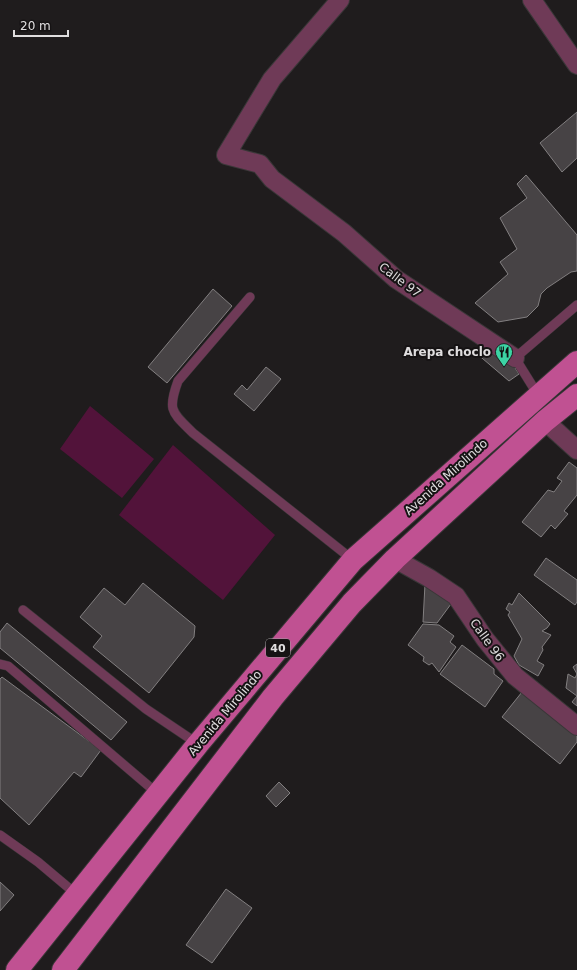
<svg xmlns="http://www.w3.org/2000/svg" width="577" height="970" font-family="'DejaVu Sans',sans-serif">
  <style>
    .green { fill: #52133a }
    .building { fill: #474345; stroke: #827f80 }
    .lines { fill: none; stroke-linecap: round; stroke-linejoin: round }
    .service-casing { stroke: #3a3738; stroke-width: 10 }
    .minor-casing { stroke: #3a3738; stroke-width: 20 }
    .primary-casing { stroke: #3a3738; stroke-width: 24 }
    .service { stroke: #6f3a57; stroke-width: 9 }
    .minor { stroke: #6f3a57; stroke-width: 18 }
    .primary { stroke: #c05192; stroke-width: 22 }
    .labels { text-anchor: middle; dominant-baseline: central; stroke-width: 4; stroke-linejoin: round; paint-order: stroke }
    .shield { fill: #161314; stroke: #a3a1a2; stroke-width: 1 }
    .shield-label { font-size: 11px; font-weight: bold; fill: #e0dedf }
    .street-label { font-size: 12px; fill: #e0dedf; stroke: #161314 }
    .poi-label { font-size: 12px; font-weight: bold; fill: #e0dedf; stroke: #161314; text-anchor: end }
  </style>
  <rect width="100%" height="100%" fill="#1f1c1d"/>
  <g class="green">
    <path d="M90,406L154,459L122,498L60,449Z"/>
    <path d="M173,445L275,535L223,600L119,515Z"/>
  </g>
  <g class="building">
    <path d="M577,112V158L562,172L540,143Z"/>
    <path d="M526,175L577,235V271L571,272L547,288L541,294L538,306L527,317L498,322L475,303L508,274L500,262L517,249L500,218L527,198L517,184Z"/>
    <path d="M213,289L232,306L167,383L148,367Z"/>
    <path d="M483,342L510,360L519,374L509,381L476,353Z"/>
    <path d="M266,367L281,379L254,411L234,394L242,385L247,390Z"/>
    <path d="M569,462L577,468V495L564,511L568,514L555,529L551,525L541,537L522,522L548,490L554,492L562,481L557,478Z"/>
    <path d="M546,558L577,580V602L575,605L534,575Z"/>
    <path d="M143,583L195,626L194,637L149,693L93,647L102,636L80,617L104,588L125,605Z"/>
    <path d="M425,584L451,604L437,623L423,622Z"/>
    <path d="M519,593L550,624L547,628L542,631L551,635L542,647L543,650L537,661L544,665L538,676L519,665L514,656L522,639L508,615L510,612L506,609L509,603L512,605Z"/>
    <path d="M7,623L127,722L111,740L0,648V632Z"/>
    <path d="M423,624L439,625L454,636L450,642L456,647L439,672L432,663L429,665L423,661L424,657L408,645Z"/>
    <path d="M462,645L494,669V674L503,681L485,707L440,674Z"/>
    <path d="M577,664V706L572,702L577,696L566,688L568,674L575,678L577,674L573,667Z"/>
    <path d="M2,677L101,750L81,777L74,772L29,825L0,798V679Z"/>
    <path d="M522,692L577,736V742L560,764L502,717Z"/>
    <path d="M279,782L290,793L276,807L266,796Z"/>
    <path d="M0,882L14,895L0,911Z"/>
    <path d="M226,889L252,908L212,963L186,945Z"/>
  </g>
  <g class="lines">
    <g class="service-casing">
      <g id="service">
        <path d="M250,297L178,381C167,411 172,412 193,433L353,560"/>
        <path d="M538,395L515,358L577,305"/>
        <path d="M23,610L146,709L198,744"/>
        <path d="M0,664L8,666L158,794"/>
        <path d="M0,835L38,862L76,894"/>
      </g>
    </g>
    <g class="minor-casing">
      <g id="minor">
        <path d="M340,0L272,79L226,155L260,164L272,179L344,233L396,279L515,358"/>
        <path d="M532,0L577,65"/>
        <path d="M545,421L577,450"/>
        <path d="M395,559L429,578L456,596L485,639L515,676L577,726"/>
      </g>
    </g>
    <g class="primary-casing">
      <g id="primary">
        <path d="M17,970L198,744L353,560L577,362"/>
        <path d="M63,970L273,697L352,603L395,559L545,421L577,395"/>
      </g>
    </g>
    <use href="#service" class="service"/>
    <use href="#minor" class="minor"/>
    <use href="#primary" class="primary"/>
  </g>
  <defs>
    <g id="restaurant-pin" transform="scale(0.9)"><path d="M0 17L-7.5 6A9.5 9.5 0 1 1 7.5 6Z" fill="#3cd4a4" stroke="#161314"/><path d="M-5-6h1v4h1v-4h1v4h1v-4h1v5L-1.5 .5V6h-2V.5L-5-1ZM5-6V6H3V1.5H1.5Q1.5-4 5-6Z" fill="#111"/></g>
  </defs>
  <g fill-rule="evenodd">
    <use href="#restaurant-pin" x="504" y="352"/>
  </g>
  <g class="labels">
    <rect class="shield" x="266" y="639" width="24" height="18" rx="3"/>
    <g class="shield-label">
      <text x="278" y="648">40</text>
    </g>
    <g class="street-label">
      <text transform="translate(400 280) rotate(37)">Calle 97</text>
      <text transform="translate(446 477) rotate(-42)">Avenida Mirolindo</text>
      <text transform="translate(487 640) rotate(54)">Calle 96</text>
      <text transform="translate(225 713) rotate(-50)">Avenida Mirolindo</text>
    </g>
    <g class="poi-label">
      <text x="491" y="352">Arepa choclo</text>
    </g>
  </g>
  <path d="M14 30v6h54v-6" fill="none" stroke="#e0dedf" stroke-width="2"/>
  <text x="20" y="30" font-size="12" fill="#e0dedf" stroke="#161314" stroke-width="3" paint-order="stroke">20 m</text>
</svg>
